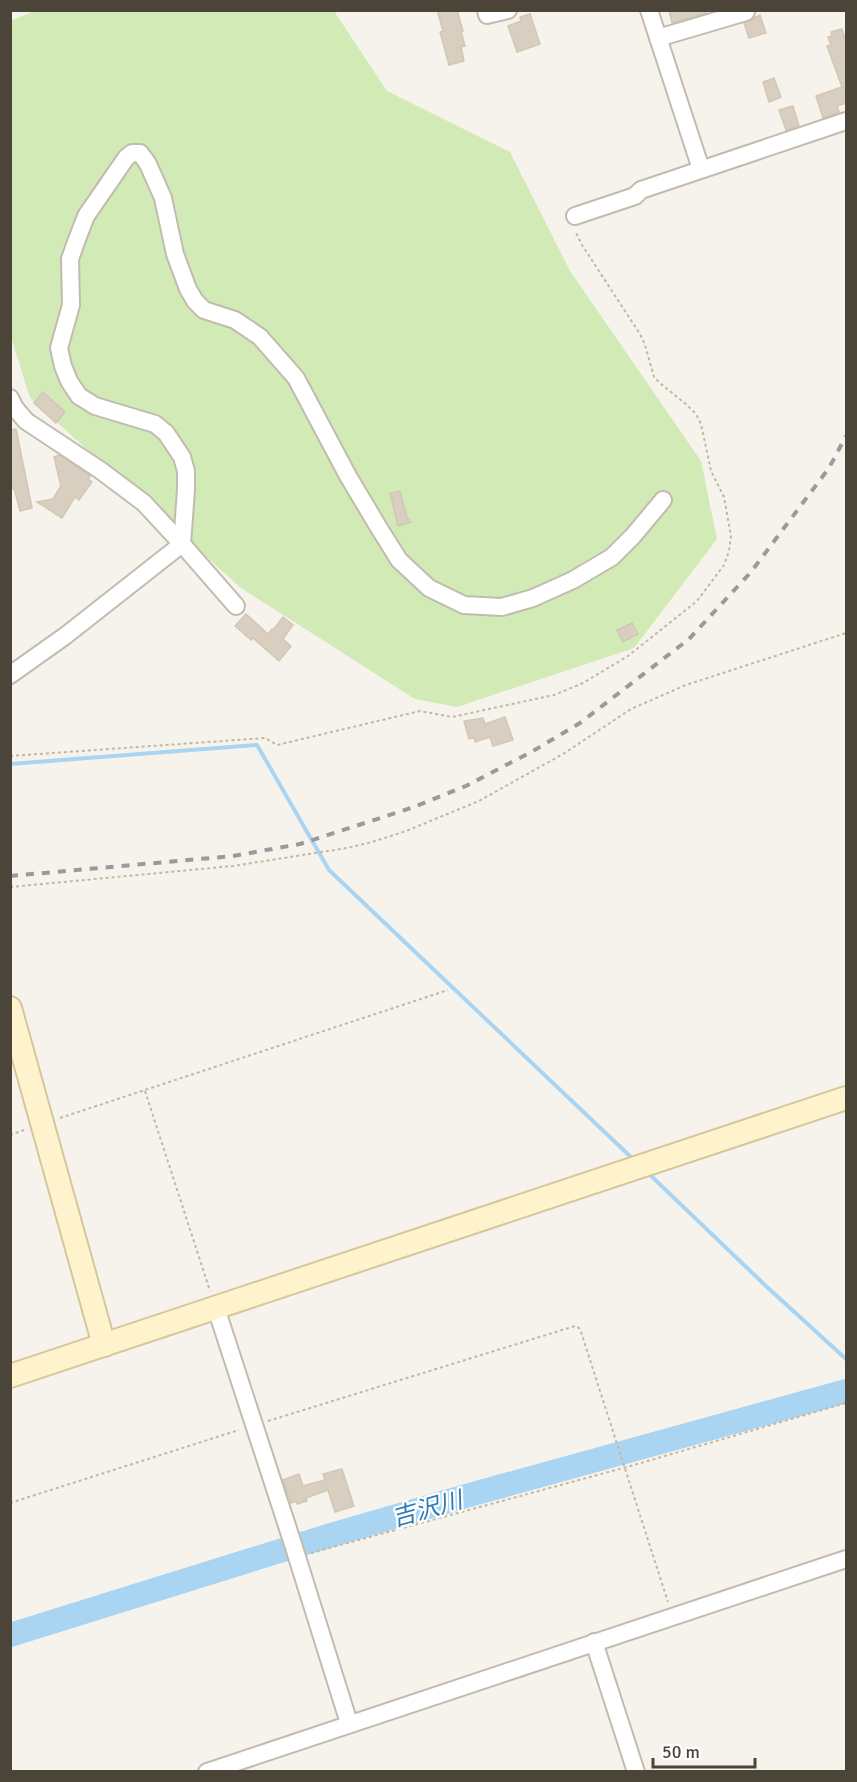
<svg xmlns="http://www.w3.org/2000/svg" width="857" height="1782" font-family="Signika,'Noto Sans JP',sans-serif">
  <style>
    .green { fill: #d2eab5 }
    .lines { fill: none; stroke-linecap: round; stroke-linejoin: round }
    .stream { stroke: #a9d4f2; stroke-width: 4 }
    .river { stroke: #a9d4f2; stroke-width: 24 }
    .building { fill: #d8cfc1; stroke: #d3c7b4; stroke-width: 1.5 }
    .street-casing { stroke: #c2bbae; stroke-width: 20 }
    .secondary-casing { stroke: #d6c79b; stroke-width: 26 }
    .path { stroke: #c4b79f; stroke-width: 2; stroke-dasharray: 3 3; stroke-linecap: butt }
    .street { stroke: #fff; stroke-width: 16 }
    .secondary { stroke: #fff3cd; stroke-width: 22 }
    .rail { stroke: #9a9a9a; stroke-width: 4; stroke-dasharray: 8 8; stroke-linecap: butt }
    .labels { text-anchor: middle; dominant-baseline: central; stroke-width: 4.5; stroke-linejoin: round; paint-order: stroke }
    .water-label { font-size: 24px; font-style: italic; fill: #2e7ab2; stroke: #fff }
  </style>
  <rect width="100%" height="100%" fill="#f6f3ec"/>
  <path class="green" d="M37,10L334,11L387,91L510,152L570,271L701,461L717,539L634,648L457,707L415,699L241,588L30,398L11,337L10,21Z"/>
  <g class="lines">
    <g class="stream">
      <path d="M10,764L257,745L329,870L634,1160"/>
      <path d="M648,1173L767,1287L846,1359"/>
    </g>
    <path class="river" d="M10,1635L331,1535L473,1494L846,1391"/>
  </g>
  <g class="building">
    <path d="M437,10H457L463,31H461L465,46L461,47L464,61L449,65L440,32L443,31Z"/>
    <path d="M669,10H706L707,13L672,23Z"/>
    <path d="M530,14L540,44L517,52L508,26L521,21L520,17Z"/>
    <path d="M760,15L766,33L749,38L744,23Z"/>
    <path d="M842,29L846,42V103L837,106L839,112L823,118L816,96L842,87L827,46L831,45L828,37L832,36L831,32Z"/>
    <path d="M774,78L781,97L769,102L763,82Z"/>
    <path d="M793,106L799,126L786,130L779,110Z"/>
    <path d="M43,392L65,412L56,423L34,403Z"/>
    <path d="M16,429L32,508L20,511L14,488L10,489V430Z"/>
    <path d="M59,455L90,476L88,479L92,482L79,500L75,497L62,518L37,502L53,499L61,486L54,457Z"/>
    <path d="M400,491L407,517L411,522L398,526L390,493Z"/>
    <path d="M246,614L268,634L272,629L273,630L283,617L293,625L283,639L291,646L279,661L253,638L251,640L235,626Z"/>
    <path d="M632,623L638,634L623,642L617,630Z"/>
    <path d="M505,717L513,740L493,746L490,737L475,742L474,738L469,739L464,721L483,718L485,724Z"/>
    <path d="M342,1469L354,1506L335,1512L328,1490L306,1498L307,1501L297,1504L296,1501L291,1503L283,1480L299,1474L303,1486L325,1480L323,1474Z"/>
  </g>
  <g class="lines">
    <g class="street-casing">
      <g id="street">
        <path d="M486,10L487,15L508,10"/>
        <path d="M649,10L701,169"/>
        <path d="M658,38L746,12"/>
        <path d="M575,216L635,196L641,190L846,121"/>
        <path d="M10,398L15,408L26,421L100,470L144,503L182,544L236,606"/>
        <path d="M10,675L65,636L182,544L186,490V471L182,457L166,433L155,424L95,406L79,396L69,381L63,366L59,348L71,305L70,259L76,242L86,216L126,158L132,153H140L148,164L163,198L175,254L188,289L195,301L204,310L235,320L260,337L296,378L348,476L379,528L399,560L429,588L464,605L502,607L533,598L573,580L612,557L633,536L663,500"/>
        <path d="M216,1308L292,1541L349,1723"/>
        <path d="M594,1642L636,1772"/>
        <path d="M207,1772L846,1559"/>
      </g>
    </g>
    <g class="secondary-casing">
      <g id="secondary">
        <path d="M10,1008L104,1345"/>
        <path d="M10,1376L846,1098"/>
      </g>
    </g>
    <g class="path">
      <path d="M10,756L265,738L277,745L420,711L452,717L554,695L583,683L628,656L697,601L724,565L729,551L731,536L724,497L711,471L701,424L696,414L687,405L661,384L654,377L645,345L640,334L582,245L575,231"/>
      <path d="M10,887L233,866L347,848L372,842L406,831L479,801L563,754L631,709L686,685L846,633"/>
      <path d="M145,1091L210,1291"/>
      <path d="M60,1118L448,990"/>
      <path d="M10,1135L27,1129"/>
      <path d="M268,1421L575,1326L579,1328L581,1332L668,1602"/>
      <path d="M10,1503L239,1430"/>
      <path d="M311,1553L634,1465L846,1403"/>
    </g>
    <use href="#street" class="street"/>
    <use href="#secondary" class="secondary"/>
    <path class="rail" d="M10,876L233,856L300,844L411,808L466,786L533,751L580,723L689,639L751,572L829,468L846,436"/>
  </g>
  <g class="labels">
    <g class="water-label">
      <text transform="translate(427 1509) rotate(-16)">吉沢川</text>
    </g>
  </g>
  <rect width="857" height="1782" fill="none" stroke="#4b4439" stroke-width="24"/>
  <path d="M653 1758v9h102v-9" fill="none" stroke="#4b4439" stroke-width="3"/>
  <text x="662" y="1758" font-size="18" fill="#4b4439" stroke="#ffffff" stroke-width="4.5" paint-order="stroke">50 m</text>
</svg>
